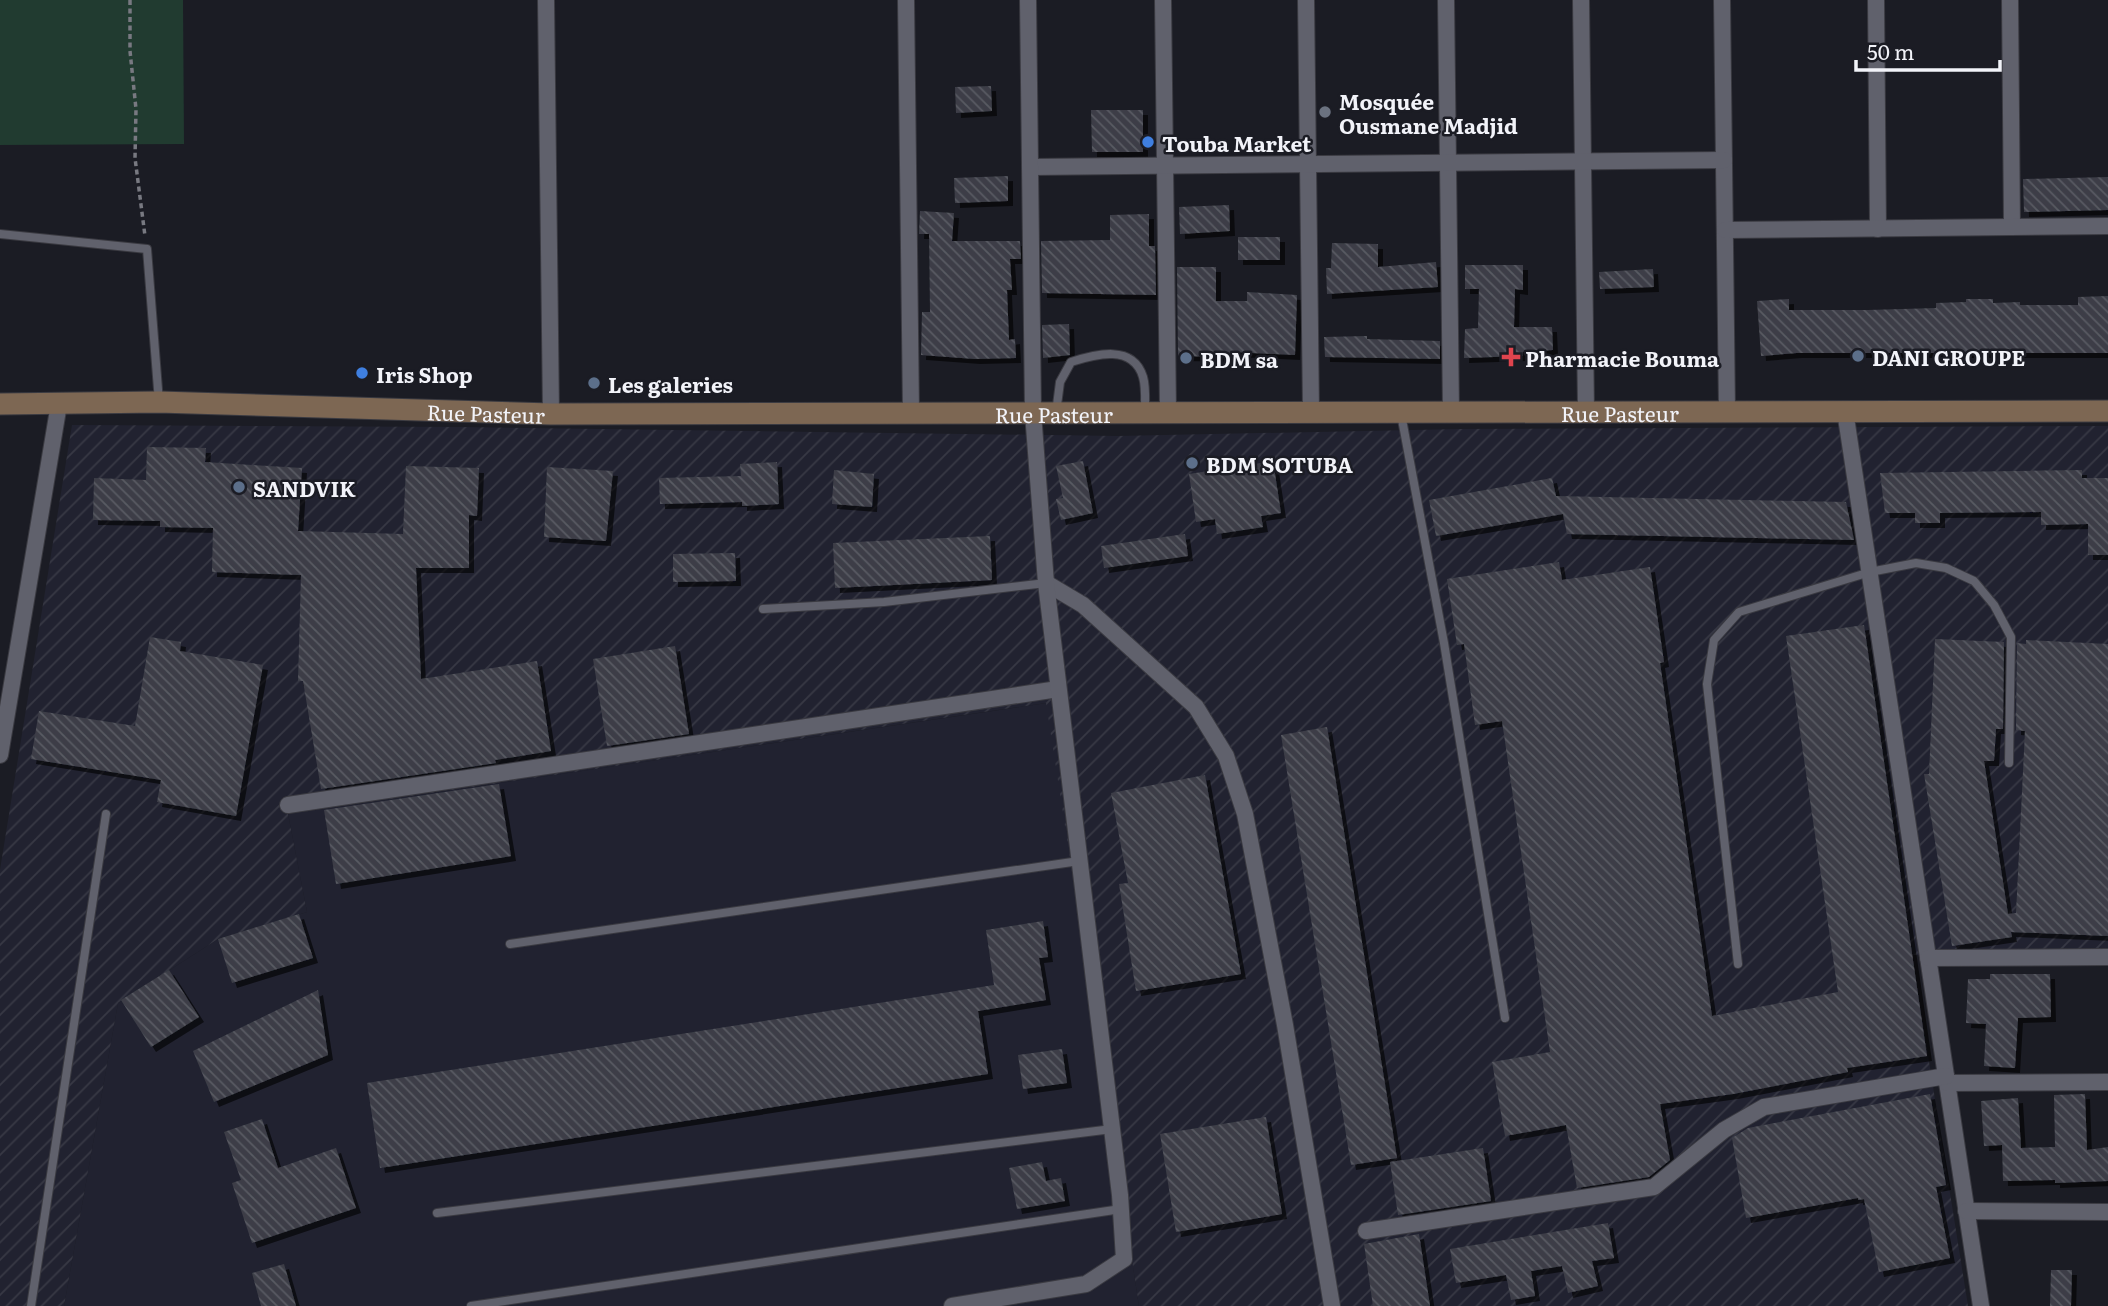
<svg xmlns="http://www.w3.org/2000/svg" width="2108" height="1306" font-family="Literata,serif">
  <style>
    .built { fill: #212230 }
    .industrial { fill: url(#industrial-furrows) }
    .garden { fill: #213b30 }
    .building { fill: url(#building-back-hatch); filter: url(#shadow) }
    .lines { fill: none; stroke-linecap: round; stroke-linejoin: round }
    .service-casing { stroke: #3a3a41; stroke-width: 10 }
    .minor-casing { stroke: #3a3a41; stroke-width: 18 }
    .secondary-casing { stroke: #3a3a41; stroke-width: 23 }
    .path { stroke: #787981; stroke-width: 3.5; stroke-dasharray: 5 3.5; stroke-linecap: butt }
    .service { stroke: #60616c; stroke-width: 8 }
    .minor { stroke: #60616c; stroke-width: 16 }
    .secondary { stroke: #7d6753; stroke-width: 21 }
    .worship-dot { fill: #6b7280; stroke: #1b1c24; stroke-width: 2.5 }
    .shop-dot { fill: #3f7fe0; stroke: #1b1c24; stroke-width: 2.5 }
    .service-dot { fill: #5c6f8a; stroke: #1b1c24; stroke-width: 2.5 }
    .health-dot { fill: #e0444e; stroke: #1b1c24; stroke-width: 2.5 }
    .labels { text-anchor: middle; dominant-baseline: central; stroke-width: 5; stroke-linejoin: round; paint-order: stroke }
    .poi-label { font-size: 21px; font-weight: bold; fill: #f2f3f9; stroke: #1b1c24; text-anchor: start }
    .street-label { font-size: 21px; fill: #f2f3f9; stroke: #1b1c24 }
  </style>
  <defs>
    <pattern id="industrial-furrows" width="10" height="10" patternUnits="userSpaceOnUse" patternTransform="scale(1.75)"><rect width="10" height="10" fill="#212230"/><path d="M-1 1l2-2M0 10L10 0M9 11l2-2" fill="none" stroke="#373844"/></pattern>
    <pattern id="building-back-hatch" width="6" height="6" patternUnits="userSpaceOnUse" patternTransform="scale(1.75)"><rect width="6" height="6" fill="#3c3e47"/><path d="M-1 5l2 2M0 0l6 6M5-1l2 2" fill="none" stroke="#595a62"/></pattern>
    <filter id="shadow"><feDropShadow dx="5" dy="5" stdDeviation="0" flood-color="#0009"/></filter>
  </defs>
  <rect width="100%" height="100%" fill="#1b1c24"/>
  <path class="built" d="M1047,703L1139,1306H64L118,1003L218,939L307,912L288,814Z"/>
  <path class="industrial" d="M72,425L460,427L1117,436L1460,429L2108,426V955H1912L1968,1306H1139L1046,703L288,814L307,912L218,939L118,1003L64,1306H0V870Z"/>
  <path class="garden" d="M0,0H183L184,144L0,145Z"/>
  <g class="building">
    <path d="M991,86L992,111L956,113L955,87Z"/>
    <path d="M1091,110H1143V152H1092Z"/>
    <path d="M1008,176V201L955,203L954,178Z"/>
    <path d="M2108,177V210L2024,212L2023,179Z"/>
    <path d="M1229,205L1230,231L1180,234L1179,207Z"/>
    <path d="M920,211L954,213L952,241H1020L1021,259H1010L1012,290H1007L1009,340L1015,339L1016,358L975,359L921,355L922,312H930L929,234H919Z"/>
    <path d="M1149,214V246H1155L1156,295L1042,293L1041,241L1110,240V215Z"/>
    <rect x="1238" y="237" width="42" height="23"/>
    <path d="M1332,243L1378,244V267L1436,262L1438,287L1327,294L1326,268H1331Z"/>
    <path d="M1465,265H1523V290L1515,289L1514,327H1552L1553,350L1523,352V356L1464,358L1465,329L1478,328L1479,289H1465Z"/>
    <path d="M1177,267H1216V301H1247V292L1297,295L1295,355L1233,352V357L1178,356Z"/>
    <path d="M1653,269L1654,287L1600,289L1599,272Z"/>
    <path d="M2108,296V353H1797L1761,356L1757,301L1789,299V310H1868L1936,308V303L1966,302V299H1993V303L2020,302V305H2078V297Z"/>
    <path d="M1069,324L1070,355L1043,358L1042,325Z"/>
    <path d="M1367,336V339L1440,341V359L1325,357L1324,337Z"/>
    <path d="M147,447L206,448L205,462L302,468L298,531L403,534L406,466L479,468L477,516L469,515V568H416L421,679L537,661L551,751L495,760L496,763L321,789L303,681H298L301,575L212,572L213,528L160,527V521L93,520L94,478L146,480Z"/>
    <path d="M1083,461L1093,513L1061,520L1056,499L1063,498L1056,466Z"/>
    <path d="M1273,461L1281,513L1261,516L1263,527L1217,534L1215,519L1196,522L1189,474Z"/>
    <path d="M777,462L779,504L742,506V502L660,504L659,478L741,476L740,464Z"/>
    <path d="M547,467L613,471L606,541L544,537Z"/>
    <path d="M834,470L874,474L872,507L832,504Z"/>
    <path d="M2082,470V478H2108V555H2088V524L2041,525V512L1940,513V523H1915V513H1885L1880,473Z"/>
    <path d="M1552,478L1556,496L1846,502L1854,540L1567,534L1563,514L1436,536L1429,500Z"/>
    <path d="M1185,534L1188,556L1104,568L1101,546Z"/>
    <path d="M990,536L992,580L835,588L833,543Z"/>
    <path d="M735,553L736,581L673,582V554Z"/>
    <path d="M1559,562L1562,580L1650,567L1664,662L1660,663L1712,1016L1838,992L1786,636L1864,625L1927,1056L1847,1068L1848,1072L1733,1094L1660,1104L1670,1160L1649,1177L1577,1188L1566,1125L1505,1136L1492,1062L1550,1052L1502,721L1475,725L1464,644L1457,645L1447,579Z"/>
    <path d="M150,637L181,642L180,651L263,665L236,816L157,802L161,780L31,759L39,711L135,726Z"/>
    <path d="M1935,639L2004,642L2003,729H1996L1994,761H1984L2008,914L2016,913L2025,731L2016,730L2017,643L2026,644V640L2108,644V936L2011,932L2012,937L1952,946L1924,774H1929Z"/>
    <path d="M675,646L689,734L607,746L593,659Z"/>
    <path d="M1327,727L1397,1158L1351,1165L1281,735Z"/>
    <path d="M1205,775L1241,974L1136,991L1119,884L1128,883L1111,793Z"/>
    <path d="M499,784L511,856L336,884L324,810Z"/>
    <path d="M299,914L313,958L232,983L218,939Z"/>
    <path d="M1043,921L1048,957L1039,958L1046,1000L978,1011L988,1074L380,1168L367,1083L994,985L986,930Z"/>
    <path d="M169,970L199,1017L151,1047L121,1000Z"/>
    <path d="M1990,974H2050L2051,1017L2018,1018L2015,1068L1984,1066L1986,1024L1966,1023L1968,979H1990Z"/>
    <path d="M318,990L328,1055L214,1102L193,1051Z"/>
    <path d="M1062,1049L1067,1083L1023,1089L1018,1055Z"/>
    <path d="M1930,1094L1946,1185L1936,1187L1950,1258L1879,1272L1864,1199L1858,1200V1198L1746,1218L1732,1138L1748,1128Z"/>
    <path d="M2085,1094L2087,1150L2108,1147V1181L2055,1183V1180L2003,1181L2002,1145L1984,1146L1981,1101L2018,1098L2021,1148L2055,1147L2054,1095Z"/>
    <path d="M1266,1117L1282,1214L1176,1232L1160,1134Z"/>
    <path d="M262,1119L278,1168L336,1148L356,1208L252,1243L232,1183L241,1180L224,1132Z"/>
    <path d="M1483,1148L1491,1201L1398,1215L1390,1162Z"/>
    <path d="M1042,1162L1046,1181L1061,1178L1065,1201L1017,1209L1009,1168Z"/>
    <path d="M1608,1223L1614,1258L1592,1261L1598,1286L1568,1293L1562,1266L1531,1271L1535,1296L1511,1300L1506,1275L1456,1283L1450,1249Z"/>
    <path d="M1419,1234L1430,1306H1373L1364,1244Z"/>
    <path d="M284,1264L296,1306H261L252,1273Z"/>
    <path d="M2051,1270H2072L2071,1306H2050Z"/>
  </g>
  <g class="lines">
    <g class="service-casing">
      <g id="service">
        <path d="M0,234L147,249L159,402"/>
        <path d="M1056,413L1060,382L1071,362C1096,354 1133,344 1143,377C1146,387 1145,400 1145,410"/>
        <path d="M1401,414L1444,643L1505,1018"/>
        <path d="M763,609L884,602L1046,583"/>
        <path d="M510,944L1079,861"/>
        <path d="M1738,964L1707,684L1714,640L1739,612L1870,572L1916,563L1946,568L1974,581L1994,605L2011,637L2009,763"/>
        <path d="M437,1213L1112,1129"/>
        <path d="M31,1306L106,814"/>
        <path d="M471,1306L1121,1209"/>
      </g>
    </g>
    <g class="minor-casing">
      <g id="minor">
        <path d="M546,0L551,414"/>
        <path d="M906,0L911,413"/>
        <path d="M1163,0L1168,412"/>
        <path d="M1306,0L1311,412"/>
        <path d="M1446,0L1451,412"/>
        <path d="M1581,0L1586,412"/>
        <path d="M1722,0L1727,411"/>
        <path d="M1876,0L1878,229"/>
        <path d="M2010,0L2012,227"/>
        <path d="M1030,167L1724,160"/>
        <path d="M1725,230L2108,226"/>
        <path d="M1845,411L1981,1306"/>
        <path d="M1046,583L1083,605L1196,707L1226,756L1245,814L1285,1025L1332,1306"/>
        <path d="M0,755L59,404"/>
        <path d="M288,805L1058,689"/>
        <path d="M1928,958L2108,957"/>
        <path d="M1947,1083L2108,1082"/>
        <path d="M1966,1211L2108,1212"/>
        <path d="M1366,1231L1654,1187L1724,1130L1764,1107L1946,1076"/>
        <path d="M952,1306L1086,1284L1124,1259L1120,1195L1046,583L1033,413L1028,0"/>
      </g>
    </g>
    <g class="secondary-casing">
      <g id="secondary">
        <path id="s1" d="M0,404L159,402L551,414L2108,411"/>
      </g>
    </g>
    <path class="path" d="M130,0V51L136,109L135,158L145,236"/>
    <use href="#service" class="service"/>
    <use href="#minor" class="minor"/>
    <use href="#secondary" class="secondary"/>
  </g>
  <circle class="worship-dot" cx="1325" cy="112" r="7"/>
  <g class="shop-dot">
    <circle cx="1148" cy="142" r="7"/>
    <circle cx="362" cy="373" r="7"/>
  </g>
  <g class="service-dot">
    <circle cx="1858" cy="356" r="7"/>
    <circle cx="1186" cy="358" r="7"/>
    <circle cx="594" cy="383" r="7"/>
    <circle cx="1192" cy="463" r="7"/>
    <circle cx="239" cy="487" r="7"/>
  </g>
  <path class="health-dot" d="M1507.5 346.5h7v7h7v7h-7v7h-7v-7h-7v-7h7z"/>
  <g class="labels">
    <g class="poi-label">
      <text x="1339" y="100">Mosquée<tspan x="1339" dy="24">Ousmane Madjid</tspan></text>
      <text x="1162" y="142">Touba Market</text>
      <text x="1872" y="356">DANI GROUPE</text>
      <text x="1525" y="357">Pharmacie Bouma</text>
      <text x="1200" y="358">BDM sa</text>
      <text x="376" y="373">Iris Shop</text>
      <text x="608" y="383">Les galeries</text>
      <text x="1206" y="463">BDM SOTUBA</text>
      <text x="253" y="487">SANDVIK</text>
    </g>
    <g class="street-label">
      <text stroke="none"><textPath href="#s1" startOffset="486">Rue Pasteur</textPath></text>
      <text stroke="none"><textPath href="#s1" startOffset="1620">Rue Pasteur</textPath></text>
      <text stroke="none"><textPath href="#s1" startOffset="1054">Rue Pasteur</textPath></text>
    </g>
  </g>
  <path d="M1856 60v10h144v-10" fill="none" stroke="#f2f3f9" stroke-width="3.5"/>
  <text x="1867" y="60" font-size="21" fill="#f2f3f9" stroke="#1b1c24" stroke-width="5" paint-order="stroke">50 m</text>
</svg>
